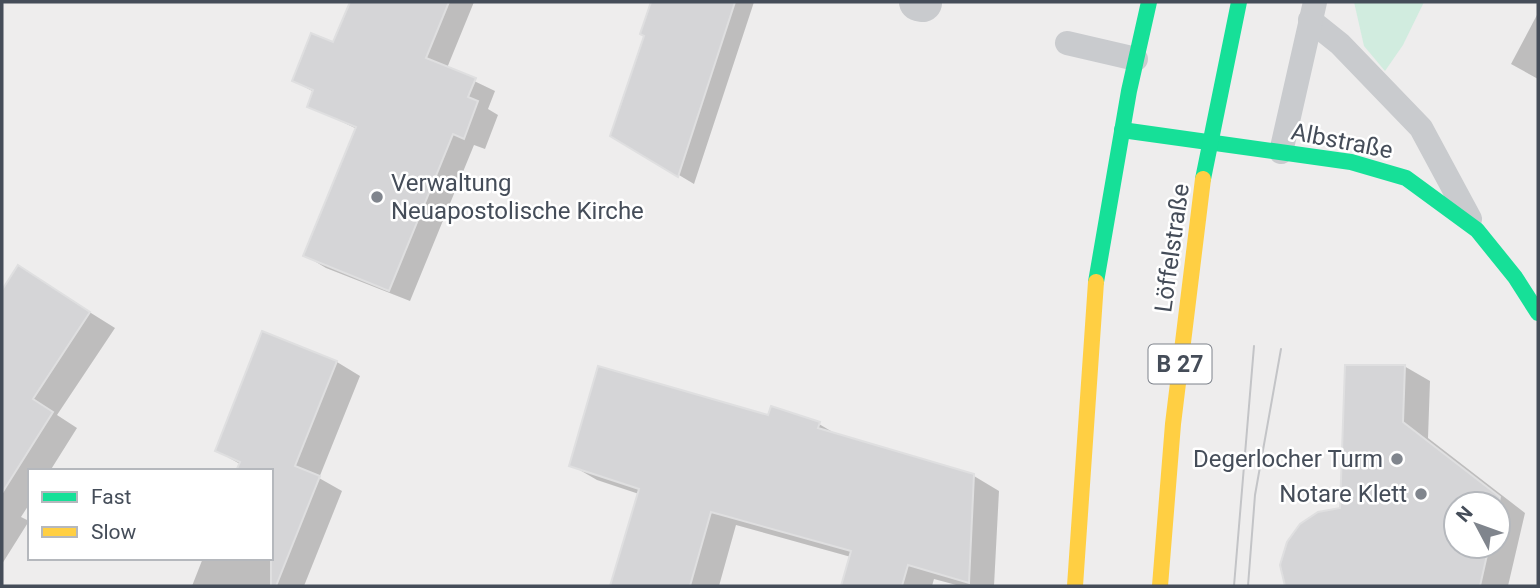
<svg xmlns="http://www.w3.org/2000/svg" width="1540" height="588" font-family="Roboto,sans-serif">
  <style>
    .green { fill: #d1ecdf }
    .shadow { fill: #0003; fill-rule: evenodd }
    .building { fill: #d5d5d7; stroke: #dfdfe0; stroke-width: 2 }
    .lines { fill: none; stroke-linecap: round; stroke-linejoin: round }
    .lane { stroke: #c9cbce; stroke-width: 24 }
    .street { stroke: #c9cbce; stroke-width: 38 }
    .fast { stroke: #16e098; stroke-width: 16 }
    .slow { stroke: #ffcf43; stroke-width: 16 }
    .tram { stroke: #c3c4c7; stroke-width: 2 }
    .poi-dot { fill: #80858d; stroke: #fff; stroke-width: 2.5 }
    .labels { text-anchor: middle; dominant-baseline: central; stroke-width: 5; stroke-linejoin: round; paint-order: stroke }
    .shield { fill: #fff; stroke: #7d828b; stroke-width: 2 }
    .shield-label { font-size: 23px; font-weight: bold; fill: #454d59 }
    .street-label { font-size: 24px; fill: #454d59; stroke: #fff }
    .poi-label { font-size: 24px; fill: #454d59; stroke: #fff; text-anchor: end }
  </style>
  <rect width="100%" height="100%" fill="#eeeded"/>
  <path class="green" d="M1354,2H1424L1403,45L1385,71L1364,46Z"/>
  <g class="shadow">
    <path d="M351,2H474L447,68L495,91L488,109L498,115L485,149L474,145L410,301L326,268L306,256L357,129L309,106L314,92L294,81L334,44Z"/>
    <path d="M653,2H754L694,184L612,135L646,36L642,34Z"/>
    <path d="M1538,13V79L1511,64Z"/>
    <path d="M19,268L115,328L57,415L77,428L50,471H30V503L21,517L29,521L2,564V293Z"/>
    <path d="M263,333L337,362L360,376L319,478L342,491L304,586H192L203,558H271V471L240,464L217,451Z"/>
    <path d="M1404,366L1430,381L1428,438L1525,513L1508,586H1287L1282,565L1342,509ZM1456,504H1498V546H1456Z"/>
    <path d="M770,418L819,424L841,437L974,476L999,491L994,586H960L934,579L932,586H843L851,557L736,525L719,586H612L639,494L597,480L571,465Z"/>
  </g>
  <g class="building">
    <path d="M350,2H449L426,58L476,78L468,97L478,101L464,139L453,134L389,291L303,256L356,127L307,107L313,90L292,81L311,33L333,42Z"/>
    <path d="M651,2H735L678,177L610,136L644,36L640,34Z"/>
    <path d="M18,265L90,312L33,399L53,412L2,493V290Z"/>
    <path d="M262,331L337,361L295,466L320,476L276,586H271V471H236L240,462L215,451Z"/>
    <path d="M1345,365H1405L1403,422L1500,497L1498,507V504H1456V546H1489L1480,586H1285L1280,565L1287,542L1300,524L1318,512L1340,508Z"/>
    <path d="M598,366L768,415L771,406L820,422L818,428L974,474L969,583L908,565L902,586H841L851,551L711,512L690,586H610L639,489L569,466Z"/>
  </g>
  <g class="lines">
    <g class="lane">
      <path d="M1310,20L1340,44L1421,128L1470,219"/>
      <path d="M1067,43L1136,59"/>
      <path d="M1281,152L1315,2"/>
    </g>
    <path class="street" d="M918,2L923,3"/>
    <g class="fast">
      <path d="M1122,130L1351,162L1406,178L1477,230L1515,277L1538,313"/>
      <path d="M1203,179L1239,2"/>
      <path d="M1096,282L1129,91L1149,2"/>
    </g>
    <g class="slow">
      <path d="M1075,586L1096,282"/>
      <path d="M1160,586L1173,424L1203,179"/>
    </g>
    <g class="tram">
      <path d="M1234,586L1254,346"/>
      <path d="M1248,586L1255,495L1281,349"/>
    </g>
  </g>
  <g class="poi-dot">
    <circle cx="377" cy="197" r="7"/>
    <circle cx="1397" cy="459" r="7"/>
    <circle cx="1421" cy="494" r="7"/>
  </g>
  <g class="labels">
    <rect class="shield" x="1148.5" y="344.5" width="63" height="39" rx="5"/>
    <g class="shield-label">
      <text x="1180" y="364">B 27</text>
    </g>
    <g class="street-label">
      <text transform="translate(1342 141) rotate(11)">Albstraße</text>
      <text transform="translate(1172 248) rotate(-82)">Löffelstraße</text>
    </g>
    <g class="poi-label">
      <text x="391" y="183" text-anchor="start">Verwaltung<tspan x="391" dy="28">Neuapostolische Kirche</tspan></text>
      <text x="1383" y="459">Degerlocher Turm</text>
      <text x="1407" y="494">Notare Klett</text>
    </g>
  </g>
  <rect width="1540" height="588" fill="none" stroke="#454d59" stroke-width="7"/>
  <rect x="28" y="469" width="245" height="91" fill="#ffffff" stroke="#b5b8bd" stroke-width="2"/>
  <rect x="42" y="492" width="35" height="10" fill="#16e098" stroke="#b5b8bd" stroke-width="2"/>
  <text x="91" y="504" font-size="21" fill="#454d59">Fast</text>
  <rect x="42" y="527" width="35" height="10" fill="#ffcf43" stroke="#b5b8bd" stroke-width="2"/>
  <text x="91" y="539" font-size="21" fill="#454d59">Slow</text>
  <g transform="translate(1477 525) rotate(311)"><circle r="33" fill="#ffffff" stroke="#b5b8bd" stroke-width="2"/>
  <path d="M0-5L12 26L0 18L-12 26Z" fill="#80858d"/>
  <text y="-10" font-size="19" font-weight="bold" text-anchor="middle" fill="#454d59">N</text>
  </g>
</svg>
